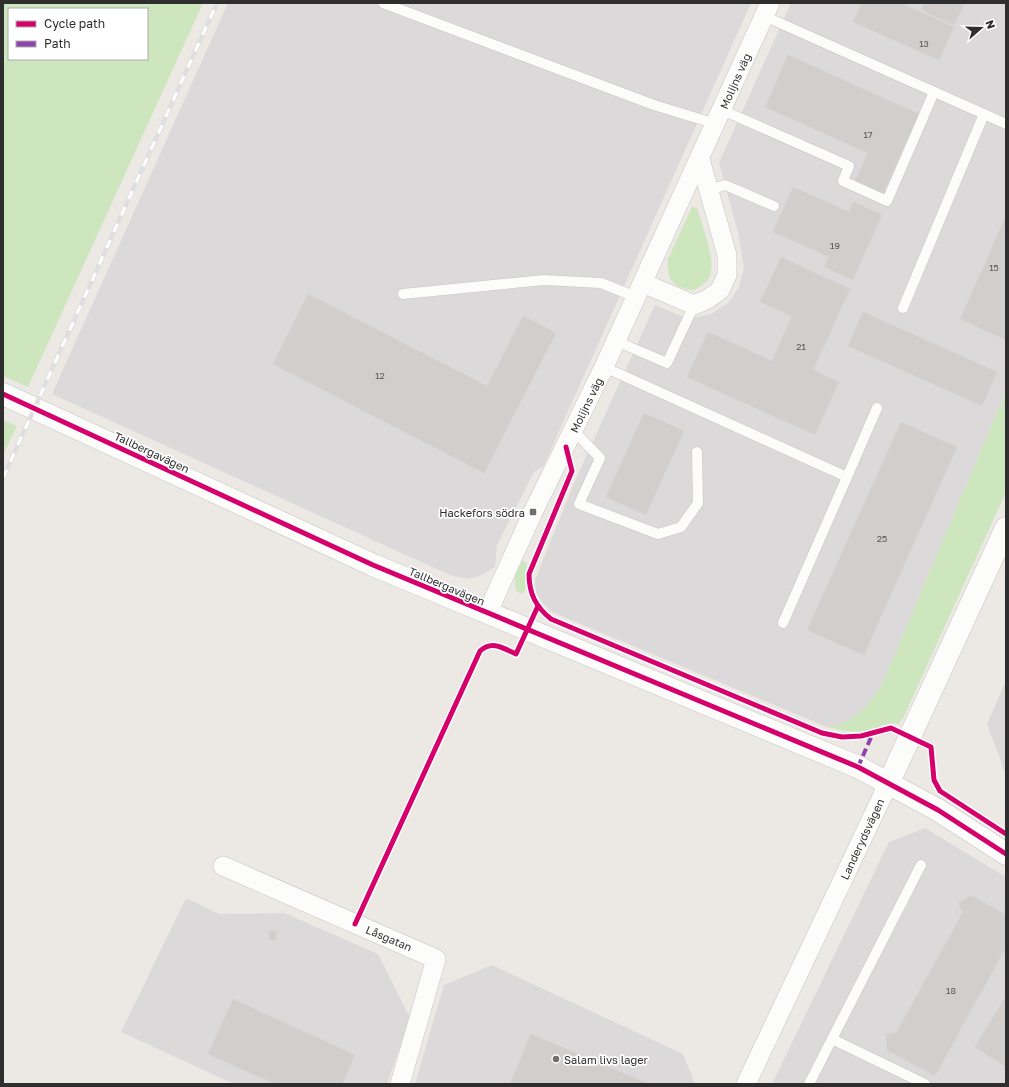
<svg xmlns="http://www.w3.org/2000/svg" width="1009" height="1087" font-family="'Golos Text',sans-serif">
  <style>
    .industrial { fill: #dcd9db }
    .green { fill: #cee6be; fill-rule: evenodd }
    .building { fill: #d1cecb; stroke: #d7d4d0 }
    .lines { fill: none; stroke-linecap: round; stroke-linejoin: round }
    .lane-casing { stroke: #c5c4c5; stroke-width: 11 }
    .street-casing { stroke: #c5c4c5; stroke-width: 20 }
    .secondary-casing { stroke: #c5c4c5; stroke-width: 23 }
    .lane { stroke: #fcfcfb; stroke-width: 10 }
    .street { stroke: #fcfcfb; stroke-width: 19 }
    .secondary { stroke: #fcfcfb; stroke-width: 22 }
    .rail-casing { stroke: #dfdfe1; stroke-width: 4.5 }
    .rail { stroke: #fff; stroke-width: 3; stroke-dasharray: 9; stroke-linecap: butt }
    .quiet { stroke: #8e44ad; stroke-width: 4; stroke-dasharray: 8 4; stroke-linecap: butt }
    .cycleway-casing { stroke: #fff; stroke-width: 8 }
    .cycleway { stroke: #d6006c; stroke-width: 5 }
    .poi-dot { fill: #706f6e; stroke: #fff; stroke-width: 1.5 }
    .labels { text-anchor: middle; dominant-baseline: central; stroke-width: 3.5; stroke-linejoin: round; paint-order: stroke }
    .number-label { font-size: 9px; fill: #585857 }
    .street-label { font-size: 11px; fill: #2e2e2e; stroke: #fff }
    .poi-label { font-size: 11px; fill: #2e2e2e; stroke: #fff; text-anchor: end }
  </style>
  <rect width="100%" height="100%" fill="#ece8e4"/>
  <g class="industrial">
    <path d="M228,3H751L543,467L534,472L497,545L495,567L479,576L469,579L450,575L52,394Z"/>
    <path d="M791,3H1006V391L882,685L862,712L843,724L827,727L552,612L544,605L536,593L535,580L574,483L655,305L683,317H698L711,314L728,303L738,289L744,268L738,232L719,163Z"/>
    <path d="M1006,681V775L987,724Z"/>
    <path d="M925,828L1006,877V1084H772L889,842Z"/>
    <path d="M186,898L219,914L284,913L378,954L410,1018L387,1084H234L121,1032Z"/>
    <path d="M492,965L683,1054L695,1084H415L444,985Z"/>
  </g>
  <g class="green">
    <path d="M3,3H203L28,387L3,376ZM9,9H147V59H9Z"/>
    <path d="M692,207L697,208C702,225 716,260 710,276C707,283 700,287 694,290C673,289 666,279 668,259Z"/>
    <path d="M1006,391V492L904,716L899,724C881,722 885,727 870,730C856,734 840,730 827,727C858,721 864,709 882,685Z"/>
    <path d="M3,420L17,426L3,455Z"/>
    <path d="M520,560L527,563L525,590L522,594L516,591C514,579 514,571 520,560Z"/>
  </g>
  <g class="building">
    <path d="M862,3H901L954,27L939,60L853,22Z"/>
    <path d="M924,3H965L954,25L921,10Z"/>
    <path d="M788,55L919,114L883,193L855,181L868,153L765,107Z"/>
    <path d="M793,187L849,212L854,202L882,215L853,280L824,267L829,257L773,232Z"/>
    <path d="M1006,216V340L960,319Z"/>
    <path d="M781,257L850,289L813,370L839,382L815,435L687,377L708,332L772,361L792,316L760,302Z"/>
    <path d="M308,294L487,386L523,316L556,333L484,473L273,364Z"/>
    <path d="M863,312L997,372L982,406L848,346Z"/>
    <path d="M644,413L684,431L646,515L606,497Z"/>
    <path d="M901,422L957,447L864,655L807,630Z"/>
    <path d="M970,896H972L1006,915V947L935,1076L887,1050L886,1034L896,1033L963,912L958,903Z"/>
    <rect x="269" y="931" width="7" height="9"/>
    <path d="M1006,996V1067L975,1047Z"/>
    <path d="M233,999L355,1055L342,1084H275L208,1054Z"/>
    <path d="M531,1034L649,1084H510Z"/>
  </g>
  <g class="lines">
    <g class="lane-casing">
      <g id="lane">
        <path d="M383,3L654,105L716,124"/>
        <path d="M764,16L984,114L903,308"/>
        <path d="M722,110L849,166L843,181L887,201L934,92"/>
        <path d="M984,114L1006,124"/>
        <path d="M709,190L725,185L774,206"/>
        <path d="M403,294L544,280L601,283L636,297"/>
        <path d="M616,341L667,363L694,305"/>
        <path d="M604,367L847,477L877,408"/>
        <path d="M574,431L600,458L579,504L658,534L681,527L698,503L697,452"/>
        <path d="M783,623L847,477"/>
        <path d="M832,1039L925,1084"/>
        <path d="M809,1084L921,865"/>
      </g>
    </g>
    <g class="street-casing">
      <g id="street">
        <path d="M643,283L694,305L708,299L720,290L727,275V255L700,159"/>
        <path d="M487,614L533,512L604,367L770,3"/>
        <path d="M223,866L436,959L400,1084"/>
        <path d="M746,1084L889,782"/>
      </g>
    </g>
    <g class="secondary-casing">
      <g id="secondary">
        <path d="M3,394L373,565L858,767L938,810L1006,854"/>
        <path d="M889,782L1006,528"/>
      </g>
    </g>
    <use href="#lane" class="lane"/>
    <use href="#street" class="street"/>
    <use href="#secondary" class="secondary"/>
    <g class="rail-casing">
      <path id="rail" d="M3,478L217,3"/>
    </g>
    <use href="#rail" class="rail"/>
    <path class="quiet" d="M858,767L873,733"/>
    <g class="cycleway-casing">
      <g id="cycleway">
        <path d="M3,394L373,565L858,767L938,810L1006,854"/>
        <path d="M566,447L572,471L529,574C529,594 536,607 551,619L822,733L842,737L861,736L891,728L931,747L934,780L940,791L1006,834"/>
        <path d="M355,924L480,651C492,640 503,648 516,654L538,606"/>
      </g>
    </g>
    <use href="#cycleway" class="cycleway"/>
  </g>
  <g class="poi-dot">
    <rect x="529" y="508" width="8" height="8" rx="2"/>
    <circle cx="556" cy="1059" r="4"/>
  </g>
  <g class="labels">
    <g class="number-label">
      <text x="924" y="43">13</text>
      <text x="868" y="134">17</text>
      <text x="835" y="245">19</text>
      <text x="994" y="267">15</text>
      <text x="801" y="346">21</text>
      <text x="380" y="375">12</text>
      <text x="882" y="538">25</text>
      <text x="951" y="990">18</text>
    </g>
    <g class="street-label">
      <text transform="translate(735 81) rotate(-66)">Molijns väg</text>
      <text transform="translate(586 405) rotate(-64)">Molijns väg</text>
      <text transform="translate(152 452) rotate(25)">Tallbergavägen</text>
      <text transform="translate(447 586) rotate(23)">Tallbergavägen</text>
      <text transform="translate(862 839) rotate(-65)">Landerydsvägen</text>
      <text transform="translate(389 938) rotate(23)">Låsgatan</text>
    </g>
    <g class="poi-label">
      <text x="525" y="512">Hackefors södra</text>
      <text x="564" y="1059" text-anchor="start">Salam livs lager</text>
    </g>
  </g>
  <rect width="1009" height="1087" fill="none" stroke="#2e2e2e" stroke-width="8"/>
  <rect x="8" y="8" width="140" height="52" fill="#ffffff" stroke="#ababab"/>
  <rect x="16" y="21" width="20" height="6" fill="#d6006c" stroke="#ababab"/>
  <text x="44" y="28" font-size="12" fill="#2e2e2e">Cycle path</text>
  <rect x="16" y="41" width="20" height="6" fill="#8e44ad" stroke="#ababab"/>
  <text x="44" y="48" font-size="12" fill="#2e2e2e">Path</text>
  <g transform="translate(981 28) rotate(70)" stroke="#ffffff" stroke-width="3" paint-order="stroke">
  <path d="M0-3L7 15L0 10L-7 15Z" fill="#2e2e2e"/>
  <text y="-6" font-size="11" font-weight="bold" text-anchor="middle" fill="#2e2e2e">N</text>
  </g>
</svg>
